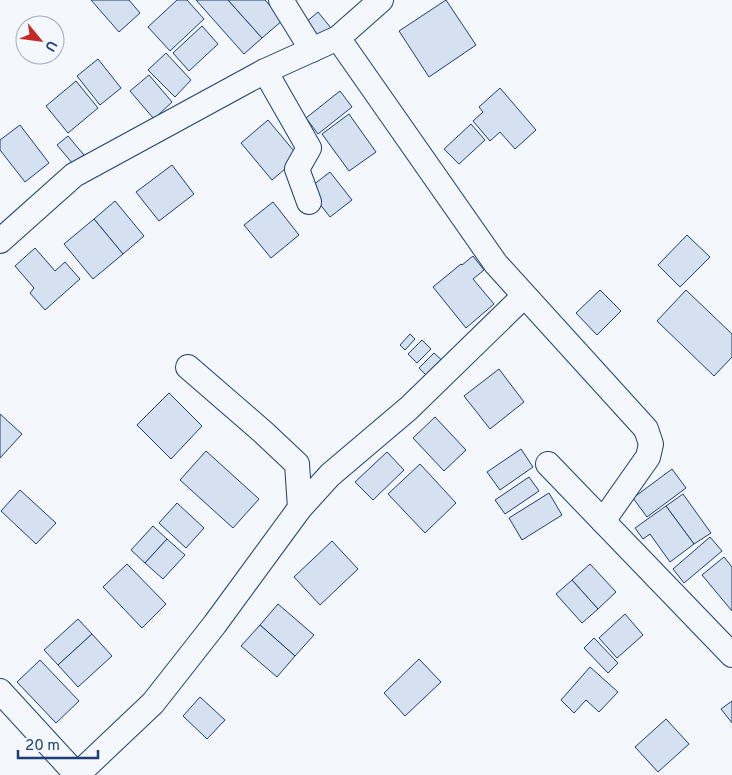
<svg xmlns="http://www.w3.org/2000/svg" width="732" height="775" font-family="Overpass,sans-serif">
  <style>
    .building { fill: #d5e0f0; stroke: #1d3f73 }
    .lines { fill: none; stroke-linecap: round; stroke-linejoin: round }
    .street-casing { stroke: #1d3f73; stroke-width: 26 }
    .street { stroke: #f4f7fb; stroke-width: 24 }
  </style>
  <rect width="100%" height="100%" fill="#f4f7fb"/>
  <g class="building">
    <path d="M91,0H129L140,13L119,32Z"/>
    <path d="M177,0H187L204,19L170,51L148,27Z"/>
    <path d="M196,0H228L262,38L244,54Z"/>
    <path d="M228,0H265L283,20L262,38Z"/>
    <path d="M446,0L476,45L429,77L399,31Z"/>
    <path d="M318,12L331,28L312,44L299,28Z"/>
    <path d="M202,26L218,44L189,71L173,53Z"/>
    <path d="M166,53L191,80L175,97L148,70Z"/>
    <path d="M98,59L121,88L100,105L77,76Z"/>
    <path d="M149,75L172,102L154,119L130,91Z"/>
    <path d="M76,81L98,108L68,133L46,106Z"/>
    <path d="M500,88L536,130L515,149L500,132L490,141L473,121L483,112L479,107Z"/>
    <path d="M340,91L352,107L318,134L306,118Z"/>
    <path d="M349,114L376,152L349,171L322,134Z"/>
    <path d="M268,120L299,157L272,180L241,143Z"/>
    <path d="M471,124L485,140L459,164L444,149Z"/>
    <path d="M20,125L49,163L25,182L0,150V140Z"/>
    <path d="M68,136L84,155L73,164L57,145Z"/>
    <path d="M172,165L194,194L159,221L136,192Z"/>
    <path d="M330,172L352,200L330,217L308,189Z"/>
    <path d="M115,201L144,236L123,254L94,219Z"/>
    <path d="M273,202L299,235L271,258L244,225Z"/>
    <path d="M94,219L123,254L93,279L64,244Z"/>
    <path d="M687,235L710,257L680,287L658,265Z"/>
    <path d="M35,248L55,271L65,262L80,279L45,310L30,293L34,288L15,266Z"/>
    <path d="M473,256L484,270L473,279L494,304L466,328L433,287L461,264L462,265Z"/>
    <path d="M600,290L621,311L597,335L576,313Z"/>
    <path d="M686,290L732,334V357L714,376L657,321Z"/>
    <path d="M410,334L415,339L405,350L400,345Z"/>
    <path d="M422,340L431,349L417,363L408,354Z"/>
    <path d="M434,353L446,364L431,380L419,368Z"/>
    <path d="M499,369L524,402L490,429L464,396Z"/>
    <path d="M169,393L202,426L171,459L137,425Z"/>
    <path d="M0,414L22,434L0,458Z"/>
    <path d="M435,417L466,450L444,471L413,438Z"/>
    <path d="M521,449L533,467L500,490L487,472Z"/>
    <path d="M206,451L259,499L233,528L180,480Z"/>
    <path d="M387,452L404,470L373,500L355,482Z"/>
    <path d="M420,464L456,503L425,533L388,494Z"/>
    <path d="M672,469L686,488L647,517L633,498Z"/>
    <path d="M529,477L539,491L505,514L495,500Z"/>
    <path d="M20,490L56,523L36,544L1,511Z"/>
    <path d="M549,493L562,515L522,540L509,518Z"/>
    <path d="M683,494L711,533L694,544L666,506Z"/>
    <path d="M177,503L204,528L186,548L159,523Z"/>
    <path d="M666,506L694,544L670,562L650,534L643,539L635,528Z"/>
    <path d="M153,526L167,539L145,563L131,550Z"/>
    <path d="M710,537L722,551L684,583L673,569Z"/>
    <path d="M167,539L185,555L163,579L145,563Z"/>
    <path d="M332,541L358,569L320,605L294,577Z"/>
    <path d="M724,557L732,567V611L702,575Z"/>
    <path d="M127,564L166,604L142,628L103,587Z"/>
    <path d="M590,564L616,592L598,609L572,580Z"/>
    <path d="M572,580L598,609L582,623L556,594Z"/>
    <path d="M278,604L314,635L295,656L260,625Z"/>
    <path d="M625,614L643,635L617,658L599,638Z"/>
    <path d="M78,619L92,634L58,665L44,650Z"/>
    <path d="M260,625L295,656L277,677L241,646Z"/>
    <path d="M92,634L112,656L78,687L58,665Z"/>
    <path d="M594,638L618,663L608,673L584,648Z"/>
    <path d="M419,659L441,682L405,716L384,693Z"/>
    <path d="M40,660L79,701L56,723L17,682Z"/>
    <path d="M590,667L618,692L599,712L586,700L574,713L561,700Z"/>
    <path d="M200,697L225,720L207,739L183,716Z"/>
    <path d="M732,701V723L721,709Z"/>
    <path d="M666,719L689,744L658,772L635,747Z"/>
  </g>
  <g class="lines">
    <g class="street-casing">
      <g id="street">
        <path d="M281,0L312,50"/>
        <path d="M338,38L496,264L646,429L651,444L648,457L603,521"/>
        <path d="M265,71L309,148L297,169L309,202"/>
        <path d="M0,241L74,175L265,71L338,38L381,0"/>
        <path d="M188,367L263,432L297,464L300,508"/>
        <path d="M548,464L732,655"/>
        <path d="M0,691L77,775"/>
        <path d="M77,775L153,703L215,624L300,508L330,475L409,408L524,296"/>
      </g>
    </g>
    <use href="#street" class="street"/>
  </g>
  <g transform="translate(40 40) rotate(119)"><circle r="24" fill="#f4f7fb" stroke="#9eadc5"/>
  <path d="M0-4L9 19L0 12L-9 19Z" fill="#c62828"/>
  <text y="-8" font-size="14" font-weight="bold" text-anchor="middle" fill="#1d3f73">U</text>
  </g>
  <path d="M18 750v8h80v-8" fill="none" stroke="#1d3f73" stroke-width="2.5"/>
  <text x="25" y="750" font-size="15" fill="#1d3f73" stroke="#f4f7fb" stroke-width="4" paint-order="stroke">20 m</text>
</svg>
